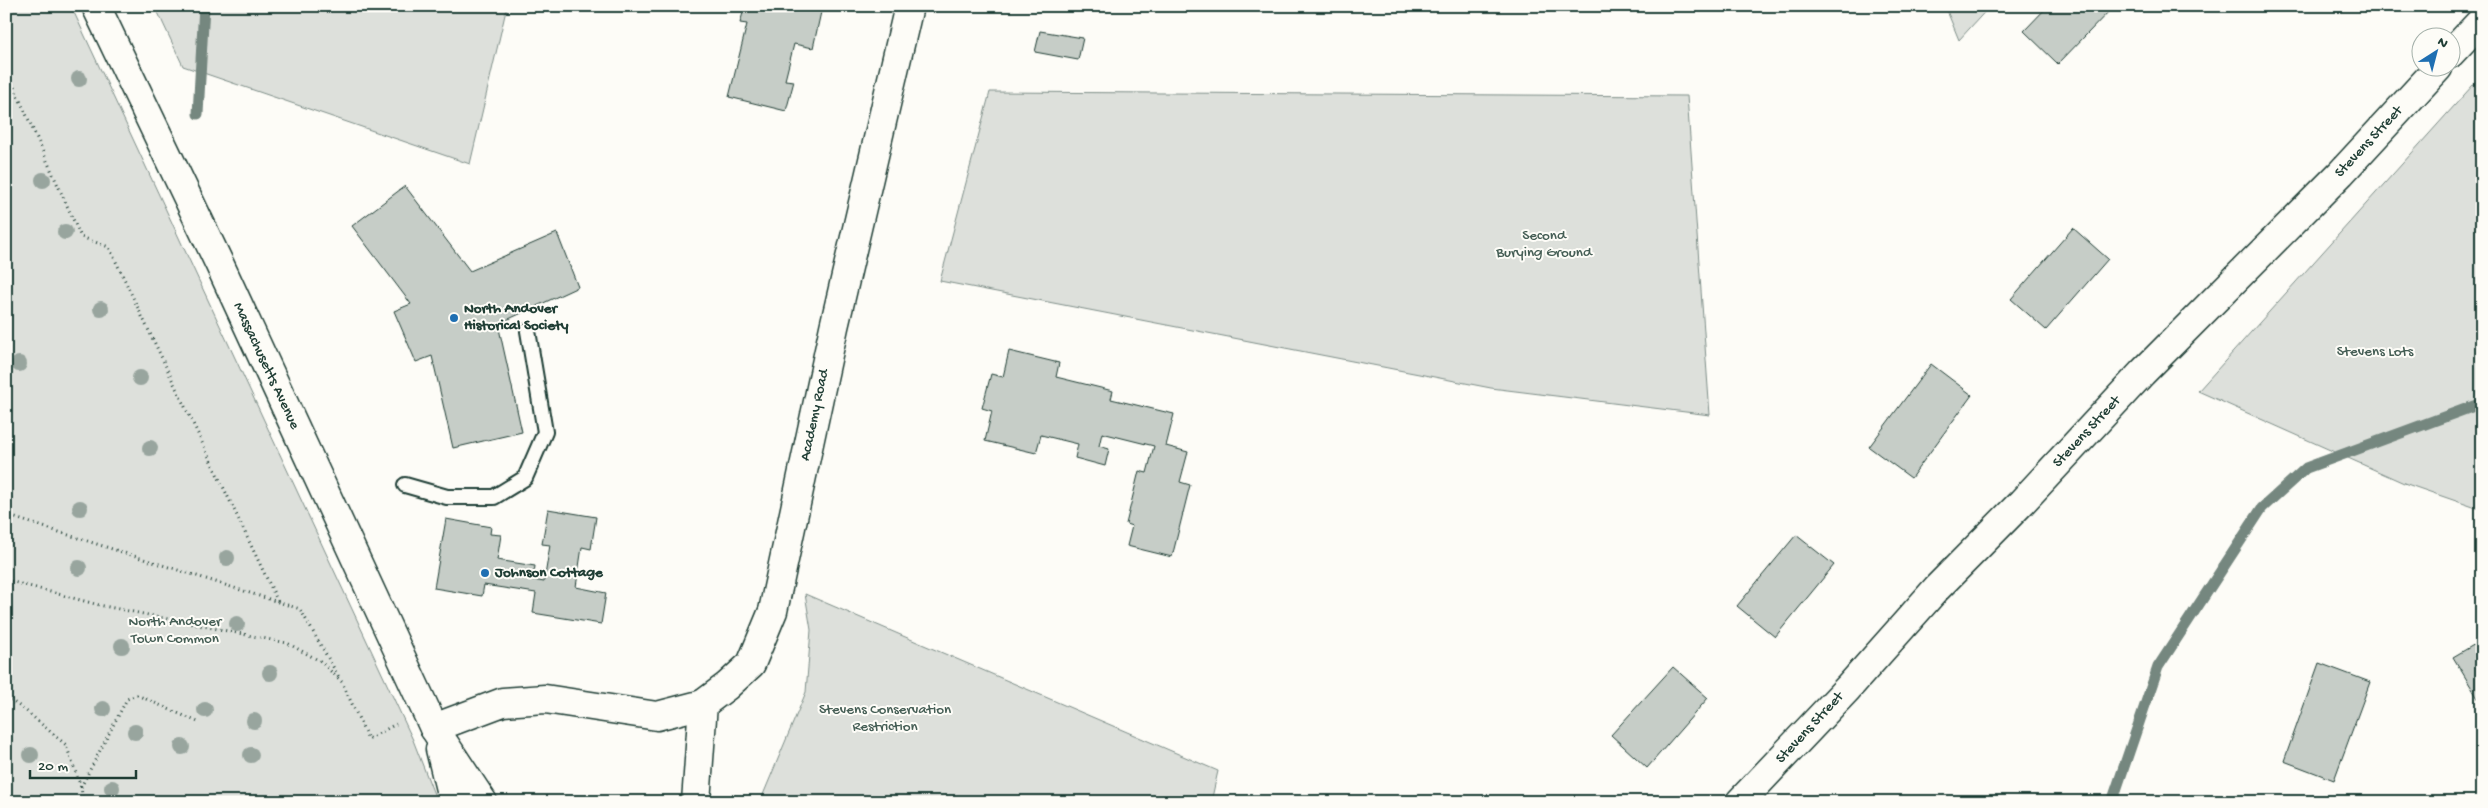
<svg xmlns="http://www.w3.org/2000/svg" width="2488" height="808" font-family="'Gochi Hand',sans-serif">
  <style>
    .green { fill: #dde0db; stroke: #7e8e88 }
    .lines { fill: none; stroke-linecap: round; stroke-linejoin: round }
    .stream { stroke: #75877f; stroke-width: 11 }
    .building { fill: #c6cdc7; stroke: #1f3d34 }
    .service-casing { stroke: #1f3d34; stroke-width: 18 }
    .minor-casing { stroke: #1f3d34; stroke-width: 31 }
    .tertiary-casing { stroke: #1f3d34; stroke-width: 31 }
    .secondary-casing { stroke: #1f3d34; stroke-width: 31 }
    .path { stroke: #1f3d34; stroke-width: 3; stroke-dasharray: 1 4; stroke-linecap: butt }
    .service { stroke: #fdfcf7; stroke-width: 14 }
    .minor { stroke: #fdfcf7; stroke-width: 28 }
    .tertiary { stroke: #fdfcf7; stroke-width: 28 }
    .secondary { stroke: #fdfcf7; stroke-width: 28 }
    .tree { fill: #98a59e }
    .poi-dot { fill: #1f6fb2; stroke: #fdfcf7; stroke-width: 2 }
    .labels { text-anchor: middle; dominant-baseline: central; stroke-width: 4; stroke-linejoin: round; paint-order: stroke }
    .street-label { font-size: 15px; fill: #1f3d34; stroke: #fdfcf7 }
    .park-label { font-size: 15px; fill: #455e55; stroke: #fdfcf7 }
    .poi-label { font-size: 15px; font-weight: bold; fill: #1f3d34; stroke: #fdfcf7; text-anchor: start }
  </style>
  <rect width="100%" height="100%" fill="#fdfcf7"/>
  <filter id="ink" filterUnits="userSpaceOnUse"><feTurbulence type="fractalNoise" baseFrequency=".02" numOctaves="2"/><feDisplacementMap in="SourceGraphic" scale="10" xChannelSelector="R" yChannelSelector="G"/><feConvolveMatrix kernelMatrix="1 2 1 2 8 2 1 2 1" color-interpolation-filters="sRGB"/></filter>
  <g filter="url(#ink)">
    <g class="green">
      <path d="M6,6H71L413,740L437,802H6Z"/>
      <path d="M155,6H507L470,164L183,66Z"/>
      <path d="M1945,6H1990L1959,40Z"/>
      <path d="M2482,75V510L2404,483L2198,391Z"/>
      <path d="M990,92L1687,96L1710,415L1491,388L940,281Z"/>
      <path d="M805,594L1218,771L1211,802H760L806,692L811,630Z"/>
    </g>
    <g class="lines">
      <g class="stream">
        <path d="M198,114L204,6"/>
        <path d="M2112,802L2158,667L2262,508L2306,468L2482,403"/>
      </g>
    </g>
    <g class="building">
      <path d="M745,6H807L806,8L821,12L813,48L794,44L785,80L794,81L786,111L729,97L747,24L740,23Z"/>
      <path d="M2048,6H2114L2058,64L2024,31Z"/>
      <path d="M1040,31L1083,38L1078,60L1035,52Z"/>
      <path d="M405,186L470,271L557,233L578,287L498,324L522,432L453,448L432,356L416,362L394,311L411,304L352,226Z"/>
      <path d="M2073,228L2108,259L2046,330L2011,299Z"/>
      <path d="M1009,351L1059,363L1056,377L1113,391L1111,399L1174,414L1166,446L1188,452L1180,482L1190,485L1172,557L1127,546L1132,526L1126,524L1139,471L1147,473L1154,446L1102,433L1099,446L1109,449L1105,466L1075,458L1078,444L1041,435L1036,453L985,441L992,411L982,408L991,374L1003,377Z"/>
      <path d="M1931,364L1972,395L1911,478L1869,447Z"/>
      <path d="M548,509L596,517L591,549L582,547L576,587L606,593L601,624L533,613L536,593L484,585L482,596L434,588L446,519L491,527L490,534L501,535L497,560L535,566L533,580L544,582L550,545L542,544Z"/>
      <path d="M1796,535L1834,565L1775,637L1737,606Z"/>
      <path d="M2482,640V705L2453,657Z"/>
      <path d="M2319,663L2370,682L2334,780L2284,761Z"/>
      <path d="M1673,667L1708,698L1647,768L1611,735Z"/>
    </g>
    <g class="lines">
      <g class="service-casing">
        <path id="service" d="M405,485L447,497H494L525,478L545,432L528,331"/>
      </g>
      <g class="minor-casing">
        <g id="minor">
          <path d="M434,728L503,702L545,699L657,716L703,704"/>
          <path d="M696,802L703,704L727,686L751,664L773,611L834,327L909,6"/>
        </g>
      </g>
      <g class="tertiary-casing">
        <g id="tertiary">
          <path d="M2450,54L2482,20"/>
          <path d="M1740,802L1848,688L1937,588L2022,502L2142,373L2341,173L2438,68"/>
        </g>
      </g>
      <g class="secondary-casing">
        <g id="secondary">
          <path d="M96,6L219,263L434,728L483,802"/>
          <path d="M440,749L453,802"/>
        </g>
      </g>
      <g class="path">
        <path d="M6,69L81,237L109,247L278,602"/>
        <path d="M6,515L300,609L340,679"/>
        <path d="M6,580L99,605L287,643L320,661L342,682L368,739L396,724"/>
        <path d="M6,697L25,710L66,745L81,787"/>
        <path d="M83,802L81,787L127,699L137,695L200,723"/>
      </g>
      <use href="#service" class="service"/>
      <use href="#minor" class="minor"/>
      <use href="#tertiary" class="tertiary"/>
      <use href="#secondary" class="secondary"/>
    </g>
    <g class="tree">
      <circle cx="79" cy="79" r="8"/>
      <circle cx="43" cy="180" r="8"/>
      <circle cx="65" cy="232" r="8"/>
      <circle cx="101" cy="309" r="8"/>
      <circle cx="19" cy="364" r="8"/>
      <circle cx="140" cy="378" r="8"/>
      <circle cx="150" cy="448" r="8"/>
      <circle cx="80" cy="508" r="8"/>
      <circle cx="227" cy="558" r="8"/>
      <circle cx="79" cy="568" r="8"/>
      <circle cx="237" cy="624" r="8"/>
      <circle cx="122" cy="646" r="8"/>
      <circle cx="270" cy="673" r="8"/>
      <circle cx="103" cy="709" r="8"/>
      <circle cx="205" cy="710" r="8"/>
      <circle cx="254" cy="721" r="8"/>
      <circle cx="135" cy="732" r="8"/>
      <circle cx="182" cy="747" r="8"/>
      <circle cx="31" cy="755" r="8"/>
      <circle cx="251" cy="755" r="8"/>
      <circle cx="112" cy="788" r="8"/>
    </g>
  </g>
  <g class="poi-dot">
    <circle cx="454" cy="318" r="5"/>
    <circle cx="485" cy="573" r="5"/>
  </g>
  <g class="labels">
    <g class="street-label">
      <text transform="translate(2369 142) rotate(-47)">Stevens Street</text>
      <text transform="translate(266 366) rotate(65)">Massachusetts Avenue</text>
      <text transform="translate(815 415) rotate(-78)">Academy Road</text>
      <text transform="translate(2087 432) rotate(-47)">Stevens Street</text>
      <text transform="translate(1810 728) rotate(-47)">Stevens Street</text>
    </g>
    <g class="park-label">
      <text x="1544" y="236">Second<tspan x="1544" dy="17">Burying Ground</tspan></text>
      <text x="2375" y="352">Stevens Lots</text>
      <text x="175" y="622">North Andover<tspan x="175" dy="17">Town Common</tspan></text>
      <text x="885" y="710">Stevens Conservation<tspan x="885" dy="17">Restriction</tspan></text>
    </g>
    <g class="poi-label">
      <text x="464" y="309">North Andover<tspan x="464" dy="17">Historical Society</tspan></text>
      <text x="495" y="573">Johnson Cottage</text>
    </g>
  </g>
  <rect width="2488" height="808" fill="none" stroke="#fdfcf7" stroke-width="25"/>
  <rect x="12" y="12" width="2463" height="783" fill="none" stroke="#1f3d34" stroke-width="2" filter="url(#ink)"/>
  <g transform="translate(2436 52) rotate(36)"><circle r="24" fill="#fdfcf7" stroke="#a4b0a9"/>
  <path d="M0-4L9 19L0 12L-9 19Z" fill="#1f6fb2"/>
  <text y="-8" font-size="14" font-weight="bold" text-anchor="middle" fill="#1f3d34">N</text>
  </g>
  <path d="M30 770v8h106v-8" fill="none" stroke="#1f3d34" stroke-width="2.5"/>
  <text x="38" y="770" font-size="15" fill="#1f3d34" stroke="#fdfcf7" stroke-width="4" paint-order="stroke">20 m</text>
</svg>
